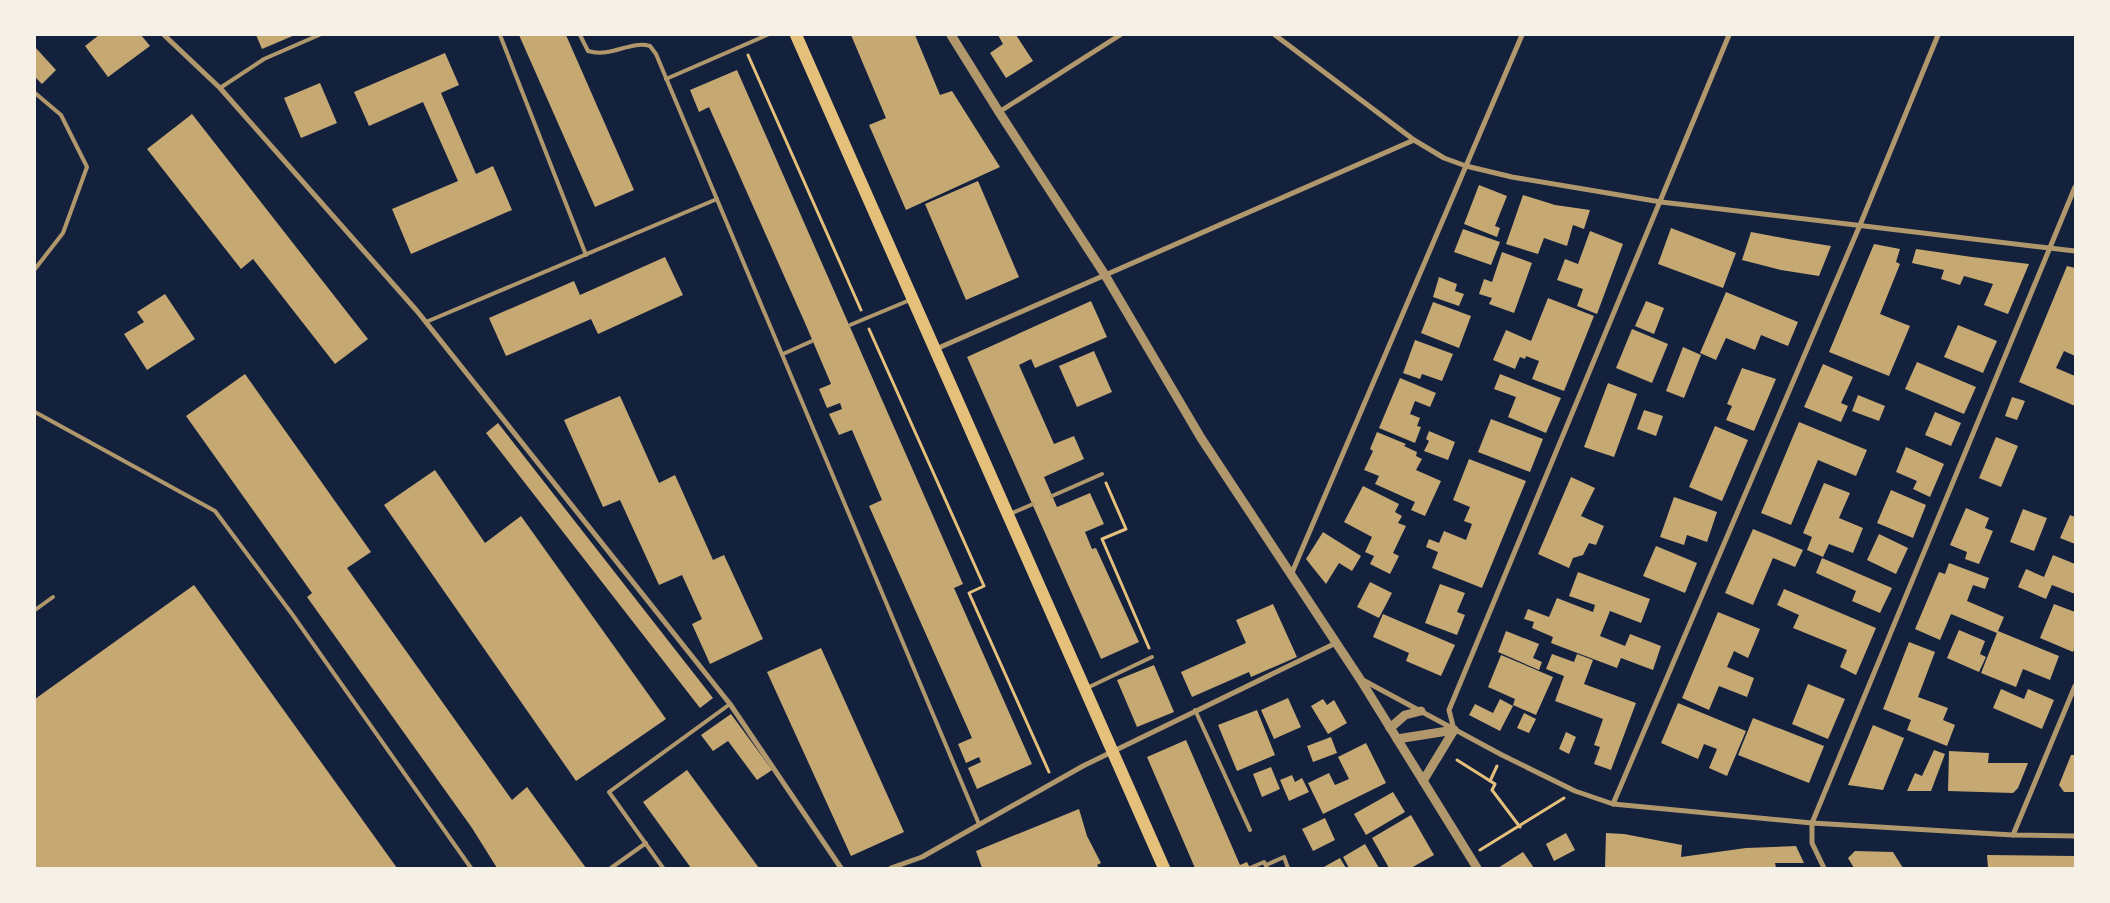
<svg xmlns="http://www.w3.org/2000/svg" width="2110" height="903" font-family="Rubik,sans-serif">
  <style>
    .building { fill: #c6a872 }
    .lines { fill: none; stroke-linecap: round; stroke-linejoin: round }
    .path { stroke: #e5c07b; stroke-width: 3 }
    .service { stroke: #b1986c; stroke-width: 4 }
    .minor { stroke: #b1986c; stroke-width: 5 }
    .tertiary { stroke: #b1986c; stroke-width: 9 }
    .primary { stroke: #e5c07b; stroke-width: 12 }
  </style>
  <rect width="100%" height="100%" fill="#14213d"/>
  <g class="building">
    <path d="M99,35H141L150,46L108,77L85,46Z"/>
    <path d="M256,35H295L262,49Z"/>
    <path d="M519,35H566L634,190L595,207Z"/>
    <path d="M851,35H915L940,95L952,91L1000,167L906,210L869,125L886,118Z"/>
    <path d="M998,35H1016L1033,61L1006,78L990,53L1003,44Z"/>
    <path d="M35,47L56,70L42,84L35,77Z"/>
    <path d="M445,53L459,85L441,93L476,174L493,166L512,210L411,254L392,209L458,181L423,102L369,126L354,92Z"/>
    <path d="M737,70L963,584L954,588L1032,764L977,789L968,768L981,762L979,757L966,763L958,744L972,738L869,506L882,500L852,430L839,435L829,414L842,409L840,403L827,408L819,389L831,384L805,323L709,107L699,112L690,90Z"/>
    <path d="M320,83L337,123L301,138L284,98Z"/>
    <path d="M192,114L368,339L335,364L253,259L241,269L147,149Z"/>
    <path d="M978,181L1019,277L966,300L925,204Z"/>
    <path d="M1479,185L1507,196L1495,226L1500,228L1497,237L1464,224Z"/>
    <path d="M1523,195L1555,205L1590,210L1584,229L1573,225L1567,246L1544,238L1538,254L1506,244Z"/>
    <path d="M1671,228L1736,253L1723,288L1658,264Z"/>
    <path d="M1463,229L1500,242L1491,265L1454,252Z"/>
    <path d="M1590,231L1623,244L1597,314L1577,306L1583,289L1557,280L1565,259L1578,264Z"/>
    <path d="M1751,232L1788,239L1831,246L1819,276L1781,270L1742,260Z"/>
    <path d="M1874,244L1900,249L1896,262L1900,264L1880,314L1910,326L1889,376L1829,352Z"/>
    <path d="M1916,249L1972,257L2029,264L2008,314L1984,305L1993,284L1964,276L1960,285L1941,279L1944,270L1912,263Z"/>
    <path d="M1502,252L1532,263L1514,313L1489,304L1492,298L1479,294L1484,279L1492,282Z"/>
    <path d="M665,257L683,295L598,334L591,319L506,356L489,318L574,281L580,295Z"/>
    <path d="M2067,266L2075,268V356L2064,351L2056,368L2075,376V406L2019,382Z"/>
    <path d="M1439,277L1457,284L1455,291L1464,294L1459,306L1433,297Z"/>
    <path d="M1726,292L1798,322L1788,346L1761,335L1755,350L1726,338L1716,360L1700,353Z"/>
    <path d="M165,294L195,339L147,370L124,334L144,322L137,312Z"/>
    <path d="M1548,298L1594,316L1564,391L1532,379L1539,361L1526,356L1525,359L1520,357L1515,369L1493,360L1506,330L1531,341Z"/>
    <path d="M1091,301L1107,337L1035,368L1031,359L1019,365L1054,444L1074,436L1084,459L1044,477L1057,507L1090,493L1104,524L1085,532L1092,549L1096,548L1139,642L1101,659L967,357Z"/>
    <path d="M1646,301L1664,308L1654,334L1635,326Z"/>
    <path d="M1433,302L1471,316L1459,348L1421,333Z"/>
    <path d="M1958,325L1997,341L1983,373L1944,357Z"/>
    <path d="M1632,329L1668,344L1652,383L1616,368Z"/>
    <path d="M1415,340L1453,354L1442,381L1422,374L1420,379L1403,373Z"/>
    <path d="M1683,347L1701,355L1684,398L1666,391Z"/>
    <path d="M1094,351L1112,392L1077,407L1059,366Z"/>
    <path d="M1917,362L1976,387L1964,414L1905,389Z"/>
    <path d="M1823,364L1853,377L1841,403L1848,406L1841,422L1804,407Z"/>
    <path d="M1742,368L1776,379L1754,431L1726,420L1732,406L1727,404Z"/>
    <path d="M245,374L371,552L347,568L512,800L527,787L586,868H497L472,828L307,597L312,593L186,416Z"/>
    <path d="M1500,374L1561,398L1546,433L1508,417L1516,397L1494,389Z"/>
    <path d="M1400,378L1436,393L1430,407L1415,401L1410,414L1420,418L1417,426L1421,427L1415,443L1379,428Z"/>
    <path d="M1608,383L1637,394L1614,457L1584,447Z"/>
    <path d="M1858,395L1885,406L1879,421L1852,411Z"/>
    <path d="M620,396L659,483L675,475L713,560L724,555L763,639L710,664L692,624L702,619L682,575L659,585L620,500L603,507L564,420Z"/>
    <path d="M2012,397L2025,401L2017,420L2005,416Z"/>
    <path d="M1644,410L1663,416L1656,436L1637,429Z"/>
    <path d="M1935,412L1961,423L1951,446L1925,435Z"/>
    <path d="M1491,419L1543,439L1530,472L1478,452Z"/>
    <path d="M1799,422L1867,450L1856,476L1818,460L1791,525L1761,513Z"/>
    <path d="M498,423L713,698L700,708L486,433Z"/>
    <path d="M1715,426L1748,440L1722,501L1689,487Z"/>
    <path d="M1429,431L1455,442L1448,460L1424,451L1429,441L1426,439Z"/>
    <path d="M1377,432L1406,444L1404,446L1417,452L1416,456L1422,459L1416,470L1441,481L1425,516L1411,510L1415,502L1375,484L1379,476L1364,470L1373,451L1370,449Z"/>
    <path d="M1996,437L2018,446L2001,487L1979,478Z"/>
    <path d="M1906,447L1944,464L1930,497L1913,489L1917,481L1896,472Z"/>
    <path d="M1469,459L1526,481L1482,588L1432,568L1438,552L1426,547L1429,539L1439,543L1444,531L1466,540L1472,524L1464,521L1470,507L1453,500Z"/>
    <path d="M435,470L485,543L521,516L666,719L576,781L384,505Z"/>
    <path d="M1571,477L1595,488L1581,516L1604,526L1596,545L1589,543L1583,555L1573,558L1569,568L1538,554Z"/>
    <path d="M1824,483L1850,493L1839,518L1863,528L1853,553L1829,544L1823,557L1807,550L1812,537L1803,533Z"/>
    <path d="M1363,486L1399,504L1395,512L1402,516L1398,523L1406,526L1393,553L1399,556L1390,574L1370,564L1374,556L1365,552L1372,537L1344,522Z"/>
    <path d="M1891,490L1926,505L1913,538L1877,523Z"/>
    <path d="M1674,497L1717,512L1707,542L1687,535L1684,545L1660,537Z"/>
    <path d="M1966,508L1989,518L1985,528L1993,531L1979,564L1965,559L1967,552L1950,545Z"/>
    <path d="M2023,509L2047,518L2034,551L2010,542Z"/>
    <path d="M2070,515L2075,517V544L2060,538Z"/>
    <path d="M1753,529L1803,550L1795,567L1773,558L1753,605L1725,593Z"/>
    <path d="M1323,532L1361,556L1352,571L1339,563L1326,584L1306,559Z"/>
    <path d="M1879,534L1908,548L1896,574L1867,560Z"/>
    <path d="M1656,546L1697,563L1685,593L1643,576Z"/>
    <path d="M2053,555L2075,564V594L2052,585L2046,599L2018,587L2026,569L2044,577Z"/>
    <path d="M1822,558L1892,588L1880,613L1852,601L1856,591L1816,573Z"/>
    <path d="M1949,563L1989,578L1985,589L1973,585L1967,601L2004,617L1998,631L2059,656L2050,680L2023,669L2016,687L1981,673L1997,633L1951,614L1940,640L1915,629L1939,572L1945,574Z"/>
    <path d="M1578,572L1650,599L1641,623L1610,611L1600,636L1625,646L1630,634L1661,646L1653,670L1621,658L1617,668L1551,643L1553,637L1532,628L1534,622L1524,619L1528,609L1549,617L1557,598L1593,612L1595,605L1569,596Z"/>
    <path d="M1370,582L1392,593L1379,618L1357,607Z"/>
    <path d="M1440,584L1465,593L1457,612L1465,615L1457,635L1425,623Z"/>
    <path d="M194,585L397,868H35V699Z"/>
    <path d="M1784,589L1876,628L1856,675L1840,667L1847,650L1793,628L1799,615L1777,605Z"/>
    <path d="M1273,604L1297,657L1251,677L1249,672L1192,697L1181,672L1246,643L1236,620Z"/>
    <path d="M2054,604L2075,612V647L2073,652L2040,638Z"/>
    <path d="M1718,612L1760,629L1748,658L1734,651L1727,667L1754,678L1747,697L1719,686L1709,710L1682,698Z"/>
    <path d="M1383,614L1455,645L1441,676L1406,661L1409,653L1373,637Z"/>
    <path d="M1959,630L1985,641L1980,654L1986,657L1979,672L1947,658Z"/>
    <path d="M1506,631L1539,644L1533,658L1542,662L1539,670L1498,652Z"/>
    <path d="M1909,642L1935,652L1918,697L1948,708L1943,720L1955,725L1947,746L1907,730L1911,720L1883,709Z"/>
    <path d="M821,648L904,832L851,856L767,672Z"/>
    <path d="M1552,654L1574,662L1577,654L1593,660L1584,684L1636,703L1611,770L1594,764L1600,747L1594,745L1603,719L1555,701L1564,676L1546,669Z"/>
    <path d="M1501,655L1553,677L1536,715L1513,705L1515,699L1488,687Z"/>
    <path d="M1154,665L1174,712L1137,727L1117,680Z"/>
    <path d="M1808,684L1845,699L1828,739L1792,724Z"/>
    <path d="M2001,689L2024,699L2028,689L2054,700L2042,729L1993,708Z"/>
    <path d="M1288,698L1301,727L1274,739L1261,710Z"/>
    <path d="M1323,699L1327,705L1334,700L1347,723L1328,734L1311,706Z"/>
    <path d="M1500,699L1513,706L1500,731L1469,715L1475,704L1493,713Z"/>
    <path d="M1678,703L1746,731L1727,776L1709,768L1717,749L1704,744L1698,759L1661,743Z"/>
    <path d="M1257,710L1275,755L1237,771L1218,725Z"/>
    <path d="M1524,713L1536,719L1529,733L1517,728Z"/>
    <path d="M731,714L772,770L757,780L728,741L713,751L701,735Z"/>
    <path d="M1753,718L1824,746L1809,783L1738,755Z"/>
    <path d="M1873,725L1904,738L1883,790L1848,785Z"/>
    <path d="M1566,732L1576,737L1569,754L1559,749Z"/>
    <path d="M1331,737L1337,753L1313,762L1307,746Z"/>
    <path d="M1186,740L1240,865L1247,862L1250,868H1195L1147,757Z"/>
    <path d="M1366,743L1386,783L1323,814L1308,783L1329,773L1335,785L1349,779L1338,757Z"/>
    <path d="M1934,750L1945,754L1931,791H1907L1915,773L1922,776Z"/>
    <path d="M1949,751L1989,753L1988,763H2028L2018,788L2013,793L1948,791Z"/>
    <path d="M2071,755H2075V792H2064L2059,785Z"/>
    <path d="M1271,767L1280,789L1262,797L1253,774Z"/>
    <path d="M687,770L759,868H691L643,802Z"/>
    <path d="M1292,775L1295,782L1302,778L1309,792L1289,801L1280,780Z"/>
    <path d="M1393,792L1405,812L1366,835L1354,814Z"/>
    <path d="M1079,809L1087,836L1101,863L1097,865L1099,868H982L976,851Z"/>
    <path d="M1411,815L1434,855L1411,868H1389L1372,838Z"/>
    <path d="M1325,818L1335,840L1313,851L1302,829Z"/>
    <path d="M1566,833L1575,850L1554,861L1546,844Z"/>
    <path d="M1606,833L1624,834L1682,845L1681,857L1746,848L1796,846L1804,863H1775L1776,868H1605Z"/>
    <path d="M1365,844L1379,868H1349L1343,857Z"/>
    <path d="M1855,851L1893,852L1903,868H1854L1848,858Z"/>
    <path d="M1523,852L1534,868H1498Z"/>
    <path d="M1987,855L2075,856V868H1988Z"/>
    <path d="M1340,858L1346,868H1322Z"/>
  </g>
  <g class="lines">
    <g class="path">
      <path d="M748,55L861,310"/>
      <path d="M869,329L984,586L969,593L1049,772"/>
      <path d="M1106,483L1126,529L1102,539L1149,648"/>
      <path d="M1457,760L1495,784L1492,790L1520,827"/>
      <path d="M1490,781L1497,766"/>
      <path d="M1480,850L1564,798"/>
    </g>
    <g class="service">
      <path d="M500,35L586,255"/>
      <path d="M580,35L588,51C612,58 630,40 650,46L656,54L979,824"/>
      <path d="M666,79L767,35"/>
      <path d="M220,88L264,59L319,35"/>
      <path d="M35,93L61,115L87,167L63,233L35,269"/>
      <path d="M426,322L717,199"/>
      <path d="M850,325L910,300"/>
      <path d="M783,354L812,341"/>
      <path d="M35,412L215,511L292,614L471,868"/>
      <path d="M1052,496L1102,474"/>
      <path d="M1010,514L1033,504"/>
      <path d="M35,610L53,597"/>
      <path d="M1087,688L1152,657"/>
      <path d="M1195,710L1250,830"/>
      <path d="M1266,865L1284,857L1288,868"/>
      <path d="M611,868L646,843"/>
      <path d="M663,868L609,792L730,704"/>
      <path d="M1250,868L1264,862L1267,868"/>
    </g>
    <g class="minor">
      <path d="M164,35L220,88L417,311L730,704L841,868"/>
      <path d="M1275,35L1414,140L1444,158L1466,166L1512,177L1661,202L2075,251"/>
      <path d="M999,112L1120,35"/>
      <path d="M936,349L1414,140"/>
      <path d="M1291,575L1522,35"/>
      <path d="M1361,679L1502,755L1575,791L1613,804L1812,823L2013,835L2075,836"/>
      <path d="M1454,730L1449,710L1729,35"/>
      <path d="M1613,804L1860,225L1938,35"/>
      <path d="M2013,835L2075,686"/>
      <path d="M891,868L922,857L1083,766L1336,643"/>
      <path d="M1824,868L1812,843V823L2075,187"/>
    </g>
    <g class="tertiary">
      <path d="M951,35L999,112L1105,275L1201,438L1360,679L1477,868"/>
      <path d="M1390,728L1405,715L1421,711"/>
      <path d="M1397,739L1454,730"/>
      <path d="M1423,781L1454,730"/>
    </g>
    <path class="primary" d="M796,35L1164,868"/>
  </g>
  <rect width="2110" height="903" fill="none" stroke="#f6f1e7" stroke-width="72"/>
</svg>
